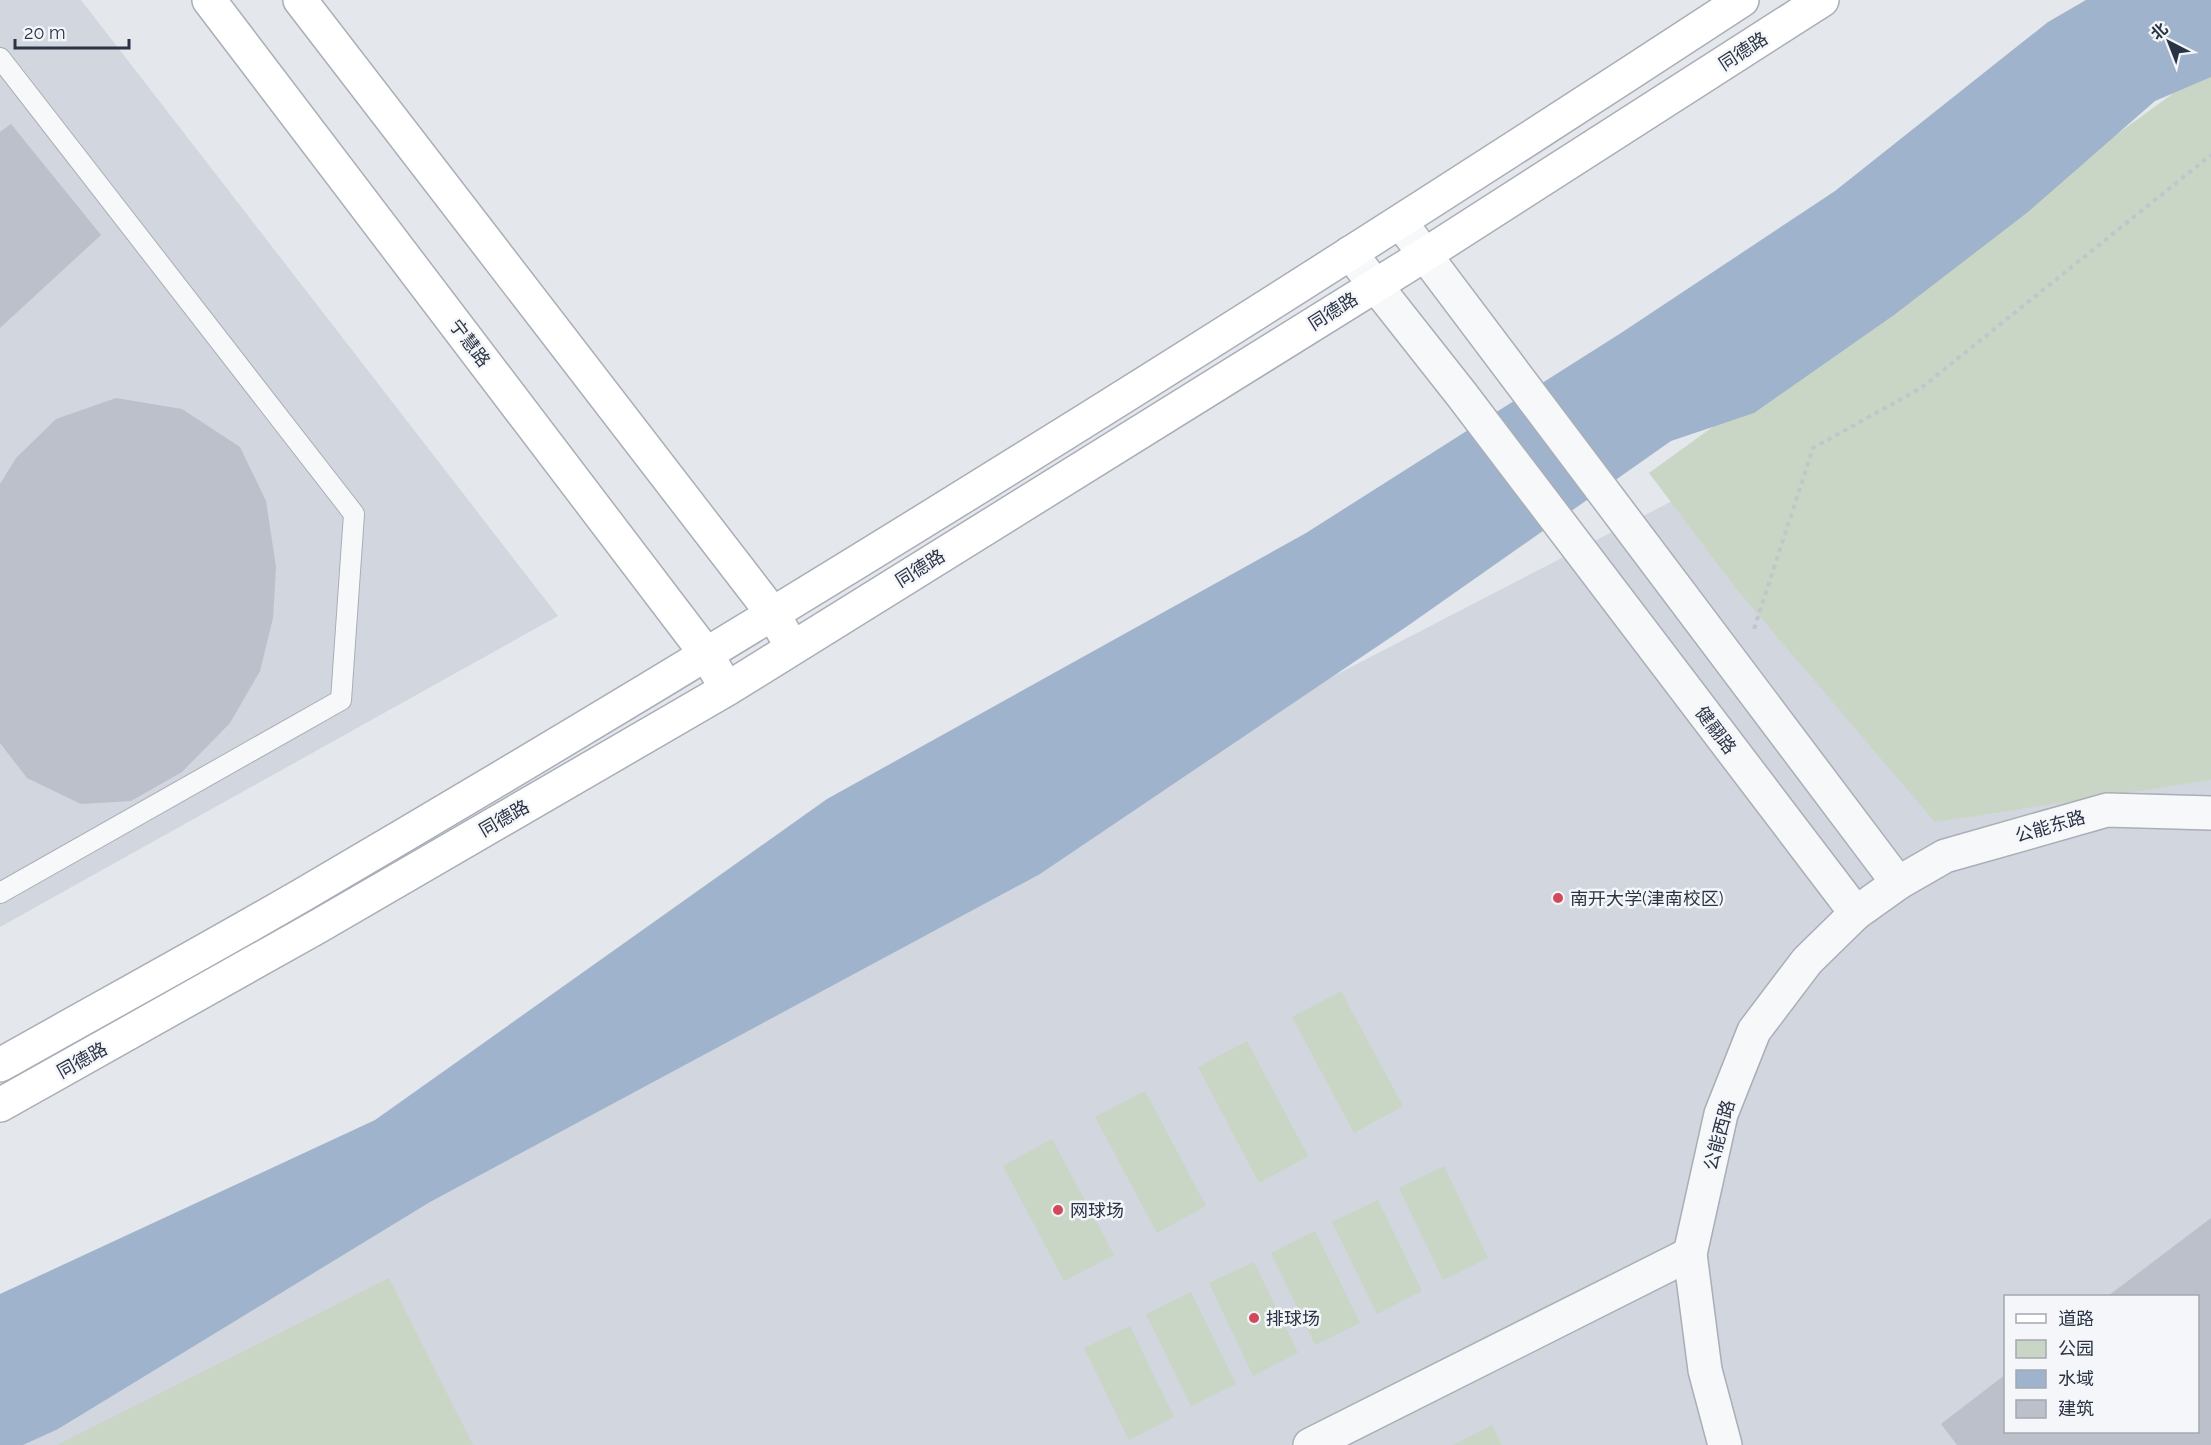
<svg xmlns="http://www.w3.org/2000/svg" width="2211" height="1445" font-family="Raleway,'Noto Sans SC',sans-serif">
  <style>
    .built { fill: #d2d6de; fill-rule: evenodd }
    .green { fill: #c9d6c5 }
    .water { fill: #9fb4cc }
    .building { fill: #bbc0ca }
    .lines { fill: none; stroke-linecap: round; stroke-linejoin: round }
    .service-casing { stroke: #a9aeb7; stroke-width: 22 }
    .minor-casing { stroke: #a9aeb7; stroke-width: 36 }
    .secondary-casing { stroke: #a9aeb7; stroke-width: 36 }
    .path { stroke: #c2c5cb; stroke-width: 4; stroke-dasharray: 4.5 4.5; stroke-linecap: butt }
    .service { stroke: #f7f8fa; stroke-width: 20 }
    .minor { stroke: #f7f8fa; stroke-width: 33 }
    .secondary { stroke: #fff; stroke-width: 33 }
    .poi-dot { fill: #d1495b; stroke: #f4f6f9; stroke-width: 2 }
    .labels { text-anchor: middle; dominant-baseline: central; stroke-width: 5; stroke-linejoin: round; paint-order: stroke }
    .street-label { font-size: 18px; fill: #2b3445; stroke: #f4f6f9 }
    .poi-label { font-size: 18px; fill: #2b3445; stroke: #f4f6f9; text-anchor: start }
  </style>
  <rect width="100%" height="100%" fill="#e4e7ec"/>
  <g class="built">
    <path d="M0,0H81L558,616L0,927Z"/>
    <path d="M2211,119V1445H0V1366L1674,500ZM2006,1296H2198V1432H2006Z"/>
  </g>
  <g class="green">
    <path d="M2211,66V780L1935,822L1738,591L1649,473Z"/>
    <path d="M1341,991L1403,1106L1354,1133L1292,1017Z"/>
    <path d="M1247,1041L1308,1156L1259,1183L1198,1067Z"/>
    <path d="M1145,1091L1206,1206L1157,1233L1095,1117Z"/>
    <path d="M1052,1139L1114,1255L1064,1281L1003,1166Z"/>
    <path d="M1444,1166L1488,1258L1443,1280L1399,1188Z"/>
    <path d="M1378,1200L1422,1291L1377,1314L1332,1222Z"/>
    <path d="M1315,1231L1360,1323L1315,1345L1271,1253Z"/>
    <path d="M1254,1262L1298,1353L1253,1376L1209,1283Z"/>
    <path d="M389,1278L473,1445H57Z"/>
    <path d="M1191,1292L1236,1384L1191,1406L1146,1314Z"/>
    <path d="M1130,1326L1174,1417L1129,1440L1084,1348Z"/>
    <path d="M1492,1425L1502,1445H1453Z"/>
  </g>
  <path class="water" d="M2086,0H2211V77L2155,101L2028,212L1894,315L1754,413L1671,441L1406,627L1040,874L430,1202L58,1429L23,1445H0V1294L375,1120L827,799L1306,533L1621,333L1835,191L2048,22Z"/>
  <g class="building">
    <path d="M11,124L101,235L0,328V132Z"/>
    <path d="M116,398L182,409L240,447L266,501L276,567L273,618L260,671L230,723L182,772L131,801L81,804L27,778L0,743V484L16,458L56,419Z"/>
    <path d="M2211,1218V1445H1957L1941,1424L2006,1374V1432H2198V1296H2108Z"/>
  </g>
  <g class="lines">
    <g class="service-casing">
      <path id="service" d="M0,58L354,514L341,700L0,893"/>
    </g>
    <g class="minor-casing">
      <g id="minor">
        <path d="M1401,223L1898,883"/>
        <path d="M1350,253L1462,395L1856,913"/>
        <path d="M1310,1445L1690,1254"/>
        <path d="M1725,1445L1705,1370L1690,1254L1721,1114L1754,1031L1807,961L1856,913L1898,883L1945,856L2107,810L2211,813"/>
      </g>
    </g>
    <g class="secondary-casing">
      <g id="secondary">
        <path d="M209,0L707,655L718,674"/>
        <path d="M300,0L773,614L784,633"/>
        <path d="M0,1065C101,1008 204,952 304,894C791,609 1270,309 1742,0"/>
        <path d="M0,1105L317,927L727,689L1423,256L1822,0"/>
      </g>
    </g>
    <path class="path" d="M1754,629L1813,448L1921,388L2211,155"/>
    <use href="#service" class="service"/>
    <use href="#minor" class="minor"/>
    <use href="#secondary" class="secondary"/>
  </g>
  <g class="poi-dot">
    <circle cx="1558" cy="898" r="6"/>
    <circle cx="1058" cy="1210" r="6"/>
    <circle cx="1254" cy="1318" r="6"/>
  </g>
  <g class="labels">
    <g class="street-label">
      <text transform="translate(1743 51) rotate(-33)">同德路</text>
      <text transform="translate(1333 311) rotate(-32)">同德路</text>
      <text transform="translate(470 343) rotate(53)">宁慧路</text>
      <text transform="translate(920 568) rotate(-32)">同德路</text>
      <text transform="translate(1716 730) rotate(53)">健翮路</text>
      <text transform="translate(504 818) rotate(-30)">同德路</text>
      <text transform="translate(2050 826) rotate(-16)">公能东路</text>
      <text transform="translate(82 1060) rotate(-29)">同德路</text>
      <text transform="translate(1719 1135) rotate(-75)">公能西路</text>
    </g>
    <g class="poi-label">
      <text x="1570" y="898">南开大学(津南校区)</text>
      <text x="1070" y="1210">网球场</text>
      <text x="1266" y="1318">排球场</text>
    </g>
  </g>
  <rect x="2004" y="1295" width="195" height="138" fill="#f4f6f9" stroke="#a4a8b1" stroke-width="1.5"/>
  <rect x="2016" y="1314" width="30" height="9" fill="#ffffff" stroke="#a4a8b1" stroke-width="1.5"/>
  <text x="2058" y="1325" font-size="18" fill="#2b3445">道路</text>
  <rect x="2016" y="1340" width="30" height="18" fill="#c9d6c5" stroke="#a4a8b1" stroke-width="1.5"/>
  <text x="2058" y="1355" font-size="18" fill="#2b3445">公园</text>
  <rect x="2016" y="1370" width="30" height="18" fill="#9fb4cc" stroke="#a4a8b1" stroke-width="1.5"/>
  <text x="2058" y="1385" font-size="18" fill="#2b3445">水域</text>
  <rect x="2016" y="1400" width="30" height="18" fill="#bbc0ca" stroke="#a4a8b1" stroke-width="1.5"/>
  <text x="2058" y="1415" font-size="18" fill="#2b3445">建筑</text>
  <g transform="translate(2169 42) rotate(318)" stroke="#f4f6f9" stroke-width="4.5" paint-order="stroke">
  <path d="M0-4.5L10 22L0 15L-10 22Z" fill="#2b3445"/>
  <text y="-9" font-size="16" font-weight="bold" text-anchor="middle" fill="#2b3445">北</text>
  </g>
  <path d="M15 39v9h114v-9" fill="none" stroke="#2b3445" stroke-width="3"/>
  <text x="24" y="39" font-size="18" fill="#2b3445" stroke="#f4f6f9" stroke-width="4.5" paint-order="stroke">20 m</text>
</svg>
